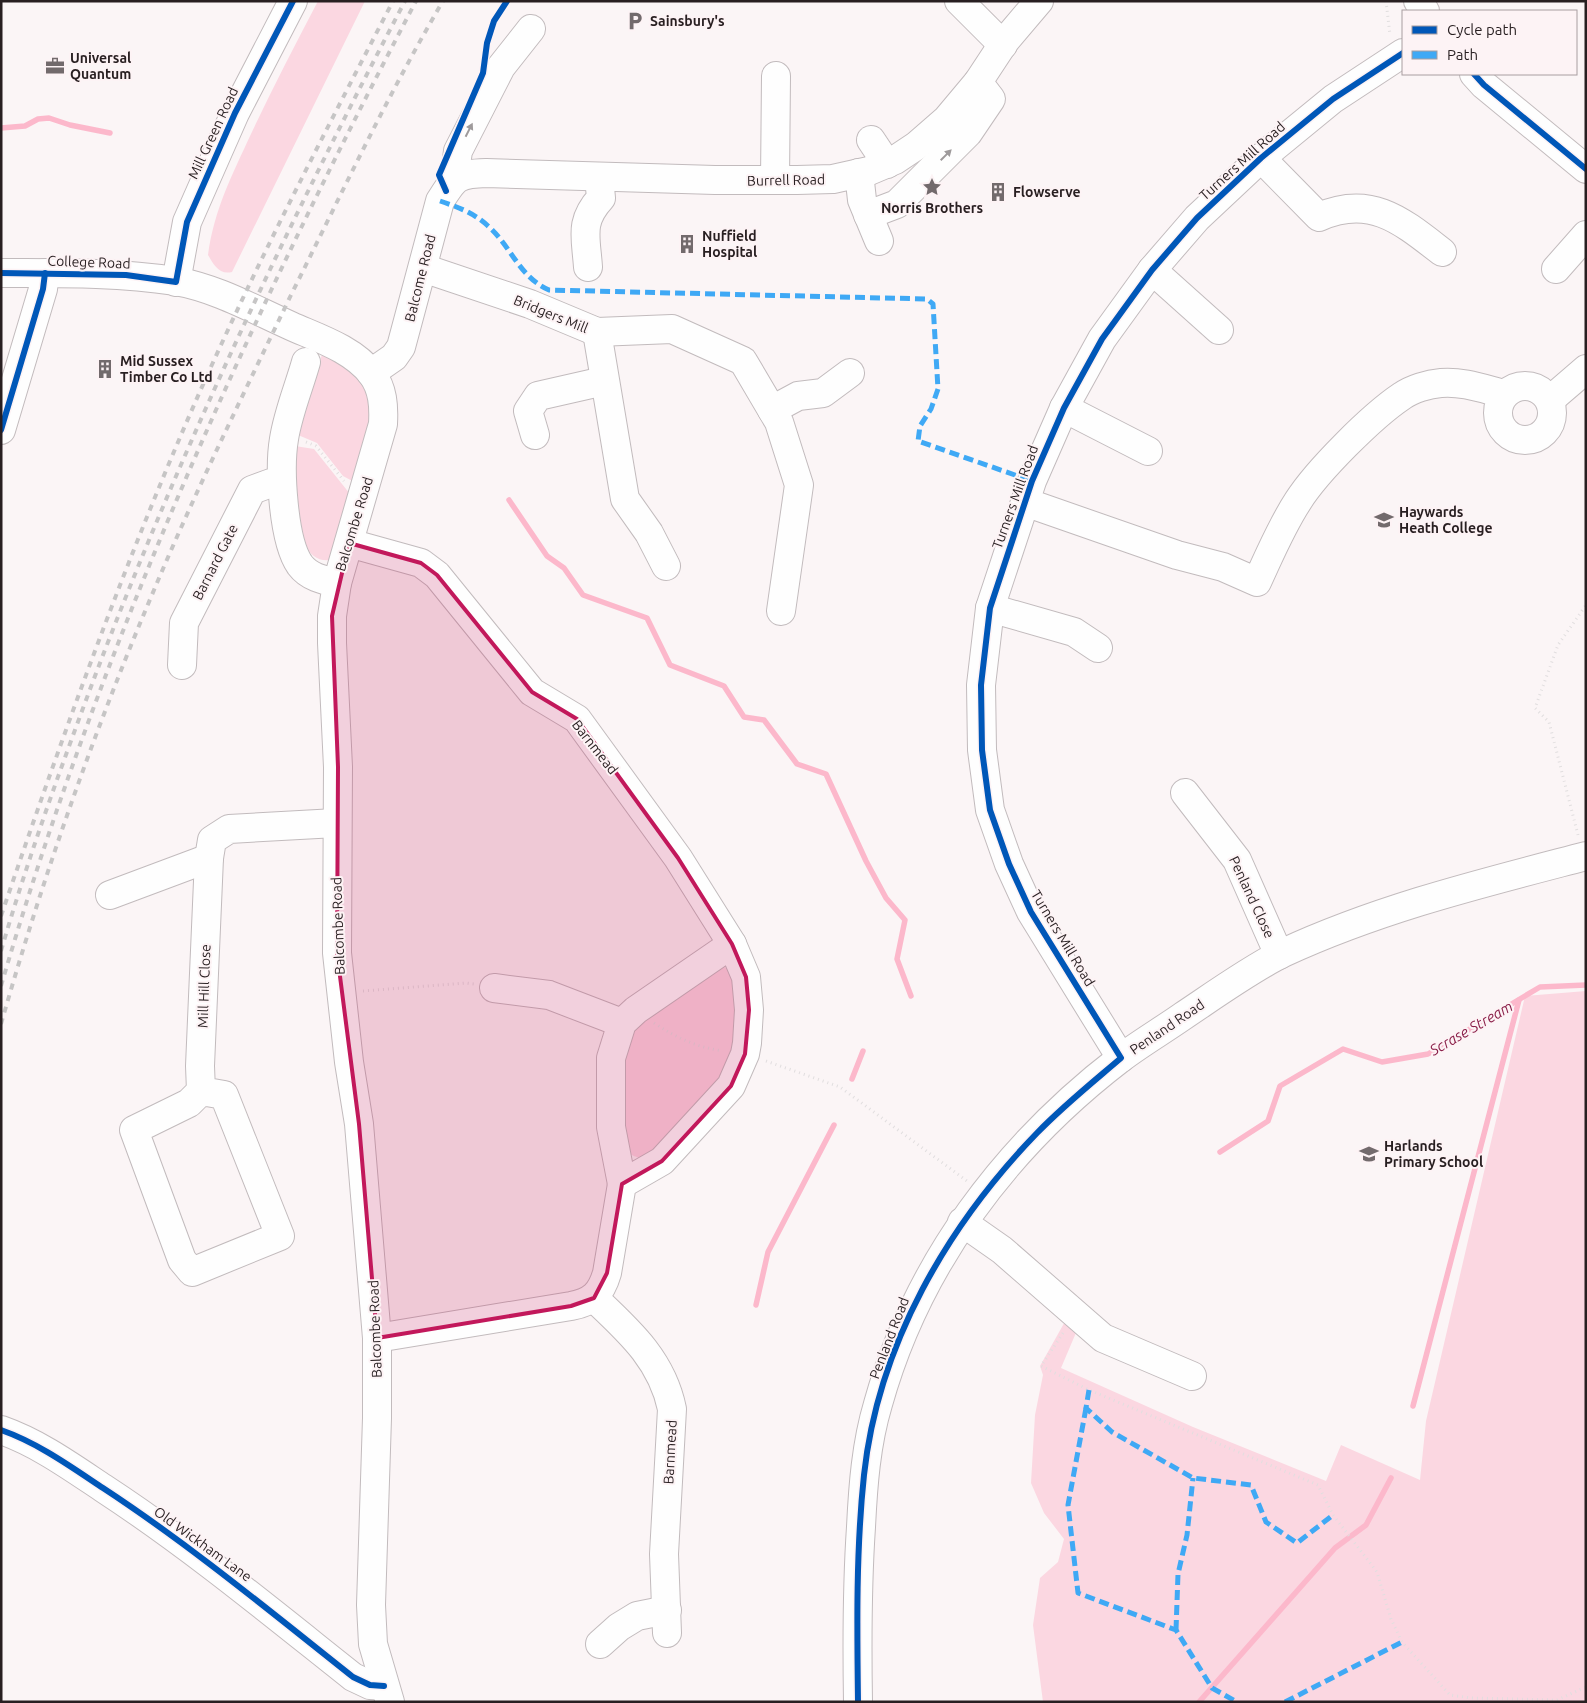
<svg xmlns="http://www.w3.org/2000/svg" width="1587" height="1703" font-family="Ubuntu,sans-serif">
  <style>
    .green { fill: #fbd7e1 }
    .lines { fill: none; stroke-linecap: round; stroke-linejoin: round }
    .stream { stroke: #fcb8cb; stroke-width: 5.5 }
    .minor-casing { stroke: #c2bbbd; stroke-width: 30 }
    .path { stroke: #e1dedf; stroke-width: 3; stroke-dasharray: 1 4; stroke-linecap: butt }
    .minor { stroke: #fefefe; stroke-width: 28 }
    .rail { stroke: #c6c5c5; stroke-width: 4; stroke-dasharray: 6 6; stroke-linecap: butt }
    .quiet { stroke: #3fa9f5; stroke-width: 5; stroke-dasharray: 10 5; stroke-linecap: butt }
    .cycleway-casing { stroke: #fdf3f5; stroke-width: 9 }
    .cycleway { stroke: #0057b8; stroke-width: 6 }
    .oneway { fill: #9e9a9b }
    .marked { fill: #c2185b; fill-opacity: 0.2; stroke: #c2185b; stroke-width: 4; stroke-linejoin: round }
    .labels { text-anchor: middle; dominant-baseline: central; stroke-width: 4; stroke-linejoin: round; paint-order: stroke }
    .poi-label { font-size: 14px; font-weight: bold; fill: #281f21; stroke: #fdf3f5; text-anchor: start }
    .street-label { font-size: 14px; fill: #281f21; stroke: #fdf3f5 }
    .water-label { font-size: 15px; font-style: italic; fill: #8a1f49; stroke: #fdf3f5 }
  </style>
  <rect width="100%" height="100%" fill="#fbf5f6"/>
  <g class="green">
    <path d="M318,1H365L232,272C219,275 214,265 208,255C214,210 232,175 251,134C272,89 295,45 318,1Z"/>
    <path d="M323,351L338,359L365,384L373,411L358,484L343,476L317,443L298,435Z"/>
    <path d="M295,446L314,449L350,494L331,560C288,567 295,470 295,446Z"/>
    <path d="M713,965L733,969L743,1012L723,1083L648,1160C632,1156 629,1156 621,1141L620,1059L631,1026Z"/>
    <path d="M1586,991V1702H1043L1033,1625L1040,1578L1058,1562L1064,1539L1044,1513L1031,1483L1035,1415L1043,1375L1040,1366L1067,1318L1078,1328L1061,1368L1193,1427L1326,1481L1341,1445L1420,1480L1426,1421L1525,996Z"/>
  </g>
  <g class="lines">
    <g class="stream">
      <path d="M1,128L25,126L38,119L49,118L70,125L110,133"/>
      <path d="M509,500L547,556L564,568L583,595L647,618L670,665L724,686L744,717L764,720L797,764L826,774L866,861L886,898L905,920L897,959L911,996"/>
      <path d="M852,1079L863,1051"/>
      <path d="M1220,1152L1268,1121L1280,1086L1343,1049L1382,1062L1428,1054L1540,987L1586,985"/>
      <path d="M756,1305L768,1252L834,1125"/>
      <path d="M1413,1406L1519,1000"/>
      <path d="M1199,1702L1335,1548L1366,1525L1391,1478"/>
    </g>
    <g class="minor-casing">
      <g id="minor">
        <path d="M959,1L1003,45"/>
        <path d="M1418,1L1425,11"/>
        <path d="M1474,74L1484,85L1586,169"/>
        <path d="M871,140L887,164"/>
        <path d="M1261,158L1319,217C1371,194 1402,221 1442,252"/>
        <path d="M859,173L862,200L879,241"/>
        <path d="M459,176L456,165L458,151L501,67L531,29"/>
        <path d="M775,180L776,76"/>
        <path d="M868,215L897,204L968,133L991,99L978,82"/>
        <path d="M588,267C586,237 579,222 601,198L599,177"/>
        <path d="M423,268L530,304L597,332L672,329L743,361L779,422L799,485L781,611"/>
        <path d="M1556,269L1586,235"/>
        <path d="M1152,270L1219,330"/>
        <path d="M1,273C59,273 118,272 175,281C216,288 253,309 291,326C318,338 353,349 372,374C383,389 384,406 383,424L337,583L332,616V643L338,767L337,953L349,1062L359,1124L377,1338V1418L371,1605L373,1644L390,1702"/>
        <path d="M176,282L187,222L235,113L293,1"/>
        <path d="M597,332L625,499L649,533L666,566"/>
        <path d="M306,362C299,387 288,413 284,439C279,468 283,541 300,565C309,577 323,580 337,583"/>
        <path d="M371,373L394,357L401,347L440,201C455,177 457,174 486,173L715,180H797L833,179L869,171L895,160L916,146L947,119L978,82L1005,41L1039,1"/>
        <circle cx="1525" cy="413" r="27"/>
        <path d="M1550,400L1586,369"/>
        <path d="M1064,408L1148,451"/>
        <path d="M772,410L798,396L823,393L850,373"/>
        <path d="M1,430L43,289L45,273"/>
        <path d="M535,435L528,411L538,396L604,381"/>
        <path d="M1025,502L1177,555L1223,567L1257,582C1270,554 1281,527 1298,501C1317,471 1372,416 1402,396C1412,389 1428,384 1441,383C1462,381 1484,389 1504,394"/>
        <path d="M349,543L421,563L437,575L532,692L577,719L678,858L732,944L746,977L749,1010L747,1043L745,1054L731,1086L662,1161L622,1184L607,1273C601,1294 592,1302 571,1306L377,1338"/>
        <path d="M990,608L1074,632L1098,648"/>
        <path d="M182,665L184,623L252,490L271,483L281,484"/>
        <path d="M1185,793L1237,860L1279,955"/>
        <path d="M110,895L209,858"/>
        <path d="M494,988L549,995L622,1023"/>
        <path d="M1121,1058L1031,912L1009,864L990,810L982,750L981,685L990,608L1032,481L1064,408L1102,339L1152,270L1197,218L1261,158L1333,99L1403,53"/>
        <path d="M201,1091L189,1103L134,1130L182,1260L192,1272L280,1236L224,1095L201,1091L200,1066L209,858L212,840L229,829L336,823"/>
        <path d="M622,1184L611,1127V1058L622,1023L636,1010L732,944"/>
        <path d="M962,1222L1002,1250L1103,1338L1192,1376"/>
        <path d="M594,1298C629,1331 662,1360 672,1409L664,1554L667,1633"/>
        <path d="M1,1430C38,1443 70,1466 103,1488C190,1545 271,1612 353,1677L370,1685L384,1686"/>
        <path d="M600,1644L619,1627L637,1616L667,1610"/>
        <path d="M858,1702C857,1643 857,1586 861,1527C863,1486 866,1444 878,1404C917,1264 1006,1146 1121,1058C1141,1043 1163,1030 1183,1016C1213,996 1252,968 1283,953C1380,908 1483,883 1586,856"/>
      </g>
    </g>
    <g class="path">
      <path d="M1386,1L1390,35"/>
      <path d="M306,442L316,446L344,481"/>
      <path d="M1578,835L1549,722L1535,708L1558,645L1586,605"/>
      <path d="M363,991L466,983L474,984"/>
      <path d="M654,1023C677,1038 696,1047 723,1051"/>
      <path d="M766,1061L840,1087L967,1181"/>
      <path d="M1063,1333L1041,1366L1089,1390L1318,1485L1333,1515L1377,1572L1391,1619L1402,1642L1450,1695L1471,1698L1557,1700L1586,1687"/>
    </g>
    <use href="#minor" class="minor"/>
    <g class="rail">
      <path d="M1,916C60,743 121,572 194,405C254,268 324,134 393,1"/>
      <path d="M1,951C28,858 61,767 95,676C183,444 290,220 405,1"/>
      <path d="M1,986C101,643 250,317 416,1"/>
      <path d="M1,1024C43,877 94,731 154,590C196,490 244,393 291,295C340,197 387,96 443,1"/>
    </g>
    <g class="quiet">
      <path d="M440,201C458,207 474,213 488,226C511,246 519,277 549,290L927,299L933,304L938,389L931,409L920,426L918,441L1032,481"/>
      <path d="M1089,1390L1086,1408L1112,1432L1193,1478L1251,1485L1266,1522L1297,1543L1333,1515"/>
      <path d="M1086,1408L1068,1505L1078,1593L1176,1630L1212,1688L1237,1702"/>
      <path d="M1176,1630L1178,1574L1187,1535L1193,1478"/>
      <path d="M1285,1702L1402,1642"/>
    </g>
    <g class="cycleway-casing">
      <g id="cycleway">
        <path d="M1474,74L1484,85L1586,169"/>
        <path d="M446,191L439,175L483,73L487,43L494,21L507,1"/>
        <path d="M1,273L126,275L176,282L187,222L235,113L293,1"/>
        <path d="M1,430L43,289L45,273"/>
        <path d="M1,1430C38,1443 70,1466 103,1488C190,1545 271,1612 353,1677L370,1685L384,1686"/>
        <path d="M858,1702C857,1626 856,1550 864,1475C878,1345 947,1226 1037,1133C1063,1106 1093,1082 1121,1058L1031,912L1009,864L990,810L982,750L981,685L990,608L1032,481L1064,408L1102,339L1152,270L1197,218L1261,158L1333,99L1403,53"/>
      </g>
    </g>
    <use href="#cycleway" class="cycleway"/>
  </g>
  <defs><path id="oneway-solid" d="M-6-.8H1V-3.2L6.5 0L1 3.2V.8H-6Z" transform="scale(1.25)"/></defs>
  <g class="oneway">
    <use href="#oneway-solid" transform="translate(469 130) rotate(-63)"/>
    <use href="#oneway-solid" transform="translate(946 155) rotate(-45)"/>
  </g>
  <path class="marked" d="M349,543L421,563L437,575L532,692L577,719L678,858L732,944L746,977L749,1010L745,1054L731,1086L662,1161L622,1184L607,1273L594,1298L571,1306L377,1338L359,1124L337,953L338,767L332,616Z"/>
  <defs>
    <g id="parking-bare" transform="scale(1.5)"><path d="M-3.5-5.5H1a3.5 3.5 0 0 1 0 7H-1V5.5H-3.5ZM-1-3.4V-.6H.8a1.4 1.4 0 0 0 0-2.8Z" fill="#726a6c" stroke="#fdf3f5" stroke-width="2.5" paint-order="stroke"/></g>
    <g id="office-bare" transform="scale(1.5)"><path d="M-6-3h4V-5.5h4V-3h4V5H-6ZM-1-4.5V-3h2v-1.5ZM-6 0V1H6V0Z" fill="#726a6c" stroke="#fdf3f5" stroke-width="2.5" paint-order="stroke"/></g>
    <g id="sight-bare" transform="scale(1.5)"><path d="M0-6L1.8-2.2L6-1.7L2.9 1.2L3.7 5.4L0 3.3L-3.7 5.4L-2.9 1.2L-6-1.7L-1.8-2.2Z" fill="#726a6c" stroke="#fdf3f5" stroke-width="2.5" paint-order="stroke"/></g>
    <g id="building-bare" transform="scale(1.5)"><path d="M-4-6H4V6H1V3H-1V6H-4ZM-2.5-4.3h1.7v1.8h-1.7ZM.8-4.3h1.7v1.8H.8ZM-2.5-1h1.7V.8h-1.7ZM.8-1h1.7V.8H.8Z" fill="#726a6c" stroke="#fdf3f5" stroke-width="2.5" paint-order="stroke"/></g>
    <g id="university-bare" transform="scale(1.5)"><path d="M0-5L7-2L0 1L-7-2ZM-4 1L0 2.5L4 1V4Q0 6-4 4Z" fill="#726a6c" stroke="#fdf3f5" stroke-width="2.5" paint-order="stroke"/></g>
    <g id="school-bare" transform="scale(1.5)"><path d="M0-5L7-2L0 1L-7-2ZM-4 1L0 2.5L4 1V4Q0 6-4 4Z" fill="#726a6c" stroke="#fdf3f5" stroke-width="2.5" paint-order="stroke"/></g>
  </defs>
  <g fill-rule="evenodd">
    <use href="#parking-bare" x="635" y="21"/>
    <use href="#office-bare" x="55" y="66"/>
    <use href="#sight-bare" x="932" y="187"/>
    <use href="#building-bare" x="998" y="192"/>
    <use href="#building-bare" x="687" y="244"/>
    <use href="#building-bare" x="105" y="369"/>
    <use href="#university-bare" x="1384" y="520"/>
    <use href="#school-bare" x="1369" y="1154"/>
  </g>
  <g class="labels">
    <g class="poi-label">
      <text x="650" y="21">Sainsbury's</text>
      <text x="70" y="58">Universal<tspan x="70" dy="16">Quantum</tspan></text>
      <text x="1013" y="192">Flowserve</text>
      <text x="932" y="208" text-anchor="middle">Norris Brothers</text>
      <text x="702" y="236">Nuffield<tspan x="702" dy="16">Hospital</tspan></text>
      <text x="120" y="361">Mid Sussex<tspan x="120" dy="16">Timber Co Ltd</tspan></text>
      <text x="1399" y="512">Haywards<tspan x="1399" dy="16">Heath College</tspan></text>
      <text x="1384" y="1146">Harlands<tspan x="1384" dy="16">Primary School</tspan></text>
    </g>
    <g class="street-label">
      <text transform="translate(213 133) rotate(-65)">Mill Green Road</text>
      <text transform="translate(1242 161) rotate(-42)">Turners Mill Road</text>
      <text transform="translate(786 180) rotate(-1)">Burrell Road</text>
      <text transform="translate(89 262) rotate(2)">College Road</text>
      <text transform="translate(420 278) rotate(-76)">Balcome Road</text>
      <text transform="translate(551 314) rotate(22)">Bridgers Mill</text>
      <text transform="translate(1015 497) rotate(-70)">Turners Mill Road</text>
      <text transform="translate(354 524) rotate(-73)">Balcombe Road</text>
      <text transform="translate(215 562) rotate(-63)">Barnard Gate</text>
      <text transform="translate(595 747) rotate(52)">Barnmead</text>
      <text transform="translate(1252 897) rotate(65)">Penland Close</text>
      <text transform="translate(338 926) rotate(-92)">Balcombe Road</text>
      <text transform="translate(1063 938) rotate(59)">Turners Mill Road</text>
      <text transform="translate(204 986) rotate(-88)">Mill Hill Close</text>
      <text transform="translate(1167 1027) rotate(-34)">Penland Road</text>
      <text transform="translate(375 1329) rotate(-92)">Balcombe Road</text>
      <text transform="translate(889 1338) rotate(-69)">Penland Road</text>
      <text transform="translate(670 1452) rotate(-87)">Barnmead</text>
      <text transform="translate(203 1544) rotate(36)">Old Wickham Lane</text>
    </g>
    <g class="water-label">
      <text transform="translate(1471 1028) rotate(-30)">Scrase Stream</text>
    </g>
  </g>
  <rect width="1587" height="1703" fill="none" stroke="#281f21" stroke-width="5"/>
  <rect x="1402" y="10" width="175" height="65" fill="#fdf3f5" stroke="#a89ea0"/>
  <rect x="1412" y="26" width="25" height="8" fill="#0057b8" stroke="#a89ea0"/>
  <text x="1447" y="35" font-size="15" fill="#281f21">Cycle path</text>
  <rect x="1412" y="51" width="25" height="8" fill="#3fa9f5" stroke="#a89ea0"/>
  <text x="1447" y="60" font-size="15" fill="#281f21">Path</text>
</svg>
